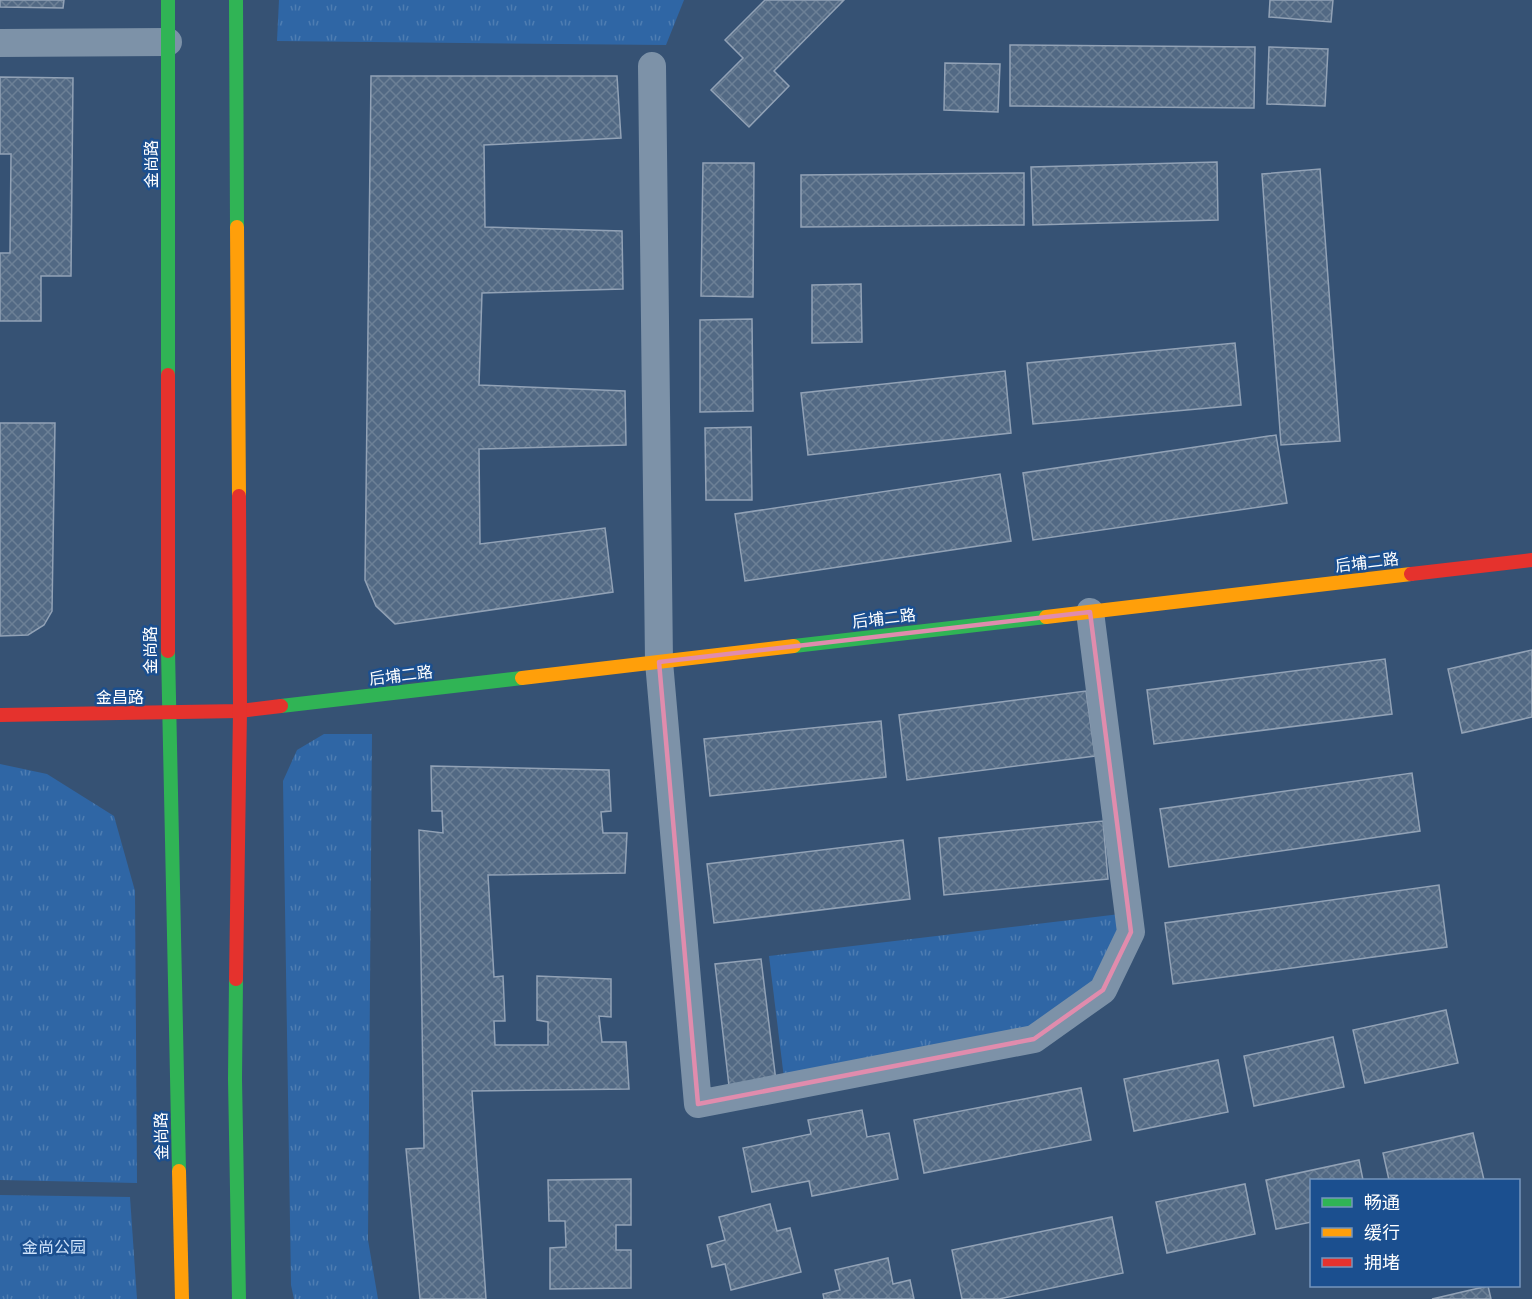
<svg xmlns="http://www.w3.org/2000/svg" width="1532" height="1299" font-family="'Varela Round','Noto Sans SC',sans-serif">
  <style>
    .park { fill: url(#park-tufts) }
    .building { fill: url(#building-cross-hatch); stroke: #92a2b6; stroke-width: 1.5 }
    .lines { fill: none; stroke-linecap: round; stroke-linejoin: round }
    .street { stroke: #7d92a8; stroke-width: 28 }
    .fast { stroke: #30b455; stroke-width: 14 }
    .slow { stroke: #ff9f0a; stroke-width: 14 }
    .jam { stroke: #e5322d; stroke-width: 14 }
    .marked { fill: none; stroke: #e08cad; stroke-width: 4.5; stroke-linejoin: round }
    .labels { text-anchor: middle; dominant-baseline: central; stroke-width: 5; stroke-linejoin: round; paint-order: stroke }
    .street-label { font-size: 16px; fill: #fff; stroke: #1b4f8f }
    .park-label { font-size: 16px; fill: #cfe3fa; stroke: #1b4f8f }
  </style>
  <defs>
    <pattern id="park-tufts" width="24" height="20" patternUnits="userSpaceOnUse" patternTransform="scale(1.5)"><rect width="24" height="20" fill="#2f66a5"/><path d="M3 7l-1-3M5 7V3M7 7l1-3M15 17l-1-3M17 17v-4M19 17l1-3" fill="none" stroke="#4e7db2"/></pattern>
    <pattern id="building-cross-hatch" width="8" height="8" patternUnits="userSpaceOnUse" patternTransform="scale(1.5)"><rect width="8" height="8" fill="#526984"/><path d="M0 0l8 8M0 8l8-8" fill="none" stroke="#6c8096"/></pattern>
  </defs>
  <rect width="100%" height="100%" fill="#365274"/>
  <g class="park">
    <path d="M279,0H684L666,45L277,41Z"/>
    <path d="M324,734H372L368,1240L378,1299H294L291,1285L283,781L297,750Z"/>
    <path d="M0,764L47,774L114,816L135,891L137,1183L0,1180Z"/>
    <path d="M1120,914L1122,931L1095,986L1032,1031L784,1078L769,956Z"/>
    <path d="M0,1195L130,1197L137,1299H0Z"/>
  </g>
  <g class="building">
    <path d="M0,0H64L63,8L0,7Z"/>
    <path d="M765,0H844L774,71L789,86L749,127L711,90L743,58L725,40Z"/>
    <path d="M1270,0H1333L1331,22L1269,17Z"/>
    <path d="M1010,45L1255,47L1254,108L1010,106Z"/>
    <path d="M1269,47L1328,49L1325,106L1267,104Z"/>
    <path d="M945,63L1000,64L998,112L944,110Z"/>
    <path d="M371,76H617L621,138L484,145L485,227L622,231L623,289L482,293L479,385L625,391L626,445L479,449L480,544L605,528L613,592L395,624L376,606L365,580Z"/>
    <path d="M0,77L73,78L71,276H41V321H0V253H10L11,154H0Z"/>
    <path d="M1217,162L1218,220L1033,225L1031,167Z"/>
    <path d="M703,163H754L753,297L701,296Z"/>
    <path d="M1320,169L1340,441L1281,445L1262,174Z"/>
    <path d="M1024,173V225L801,227V175Z"/>
    <path d="M861,284L862,342L812,343V285Z"/>
    <path d="M752,319L753,411L700,412V320Z"/>
    <path d="M1235,343L1241,405L1033,424L1027,363Z"/>
    <path d="M1005,371L1011,433L808,455L801,393Z"/>
    <path d="M0,423H55L52,611L44,625L28,635L0,636Z"/>
    <path d="M751,427L752,500H706L705,428Z"/>
    <path d="M1276,435L1287,503L1033,540L1023,473Z"/>
    <path d="M1000,474L1011,541L745,581L735,514Z"/>
    <path d="M1532,650V717L1462,733L1448,669Z"/>
    <path d="M1385,659L1392,714L1154,744L1147,690Z"/>
    <path d="M1086,691L1095,756L907,780L899,715Z"/>
    <path d="M881,721L886,777L710,796L704,739Z"/>
    <path d="M431,766L609,770L611,811L601,812L603,833H627L625,873L488,875L494,977L503,976L505,1021H494L495,1045H548V1022L537,1020V976L611,979V1017L599,1016L602,1042H626L629,1089L472,1091L486,1299H420L406,1149L424,1148L419,830L443,833L442,811H432Z"/>
    <path d="M1412,773L1420,831L1169,867L1160,809Z"/>
    <path d="M1103,821L1108,879L944,895L939,838Z"/>
    <path d="M903,840L910,899L714,923L707,864Z"/>
    <path d="M1439,885L1447,947L1173,984L1165,923Z"/>
    <path d="M761,959L776,1081L729,1086L715,964Z"/>
    <path d="M1446,1010L1458,1063L1365,1083L1353,1030Z"/>
    <path d="M1333,1037L1344,1087L1254,1106L1244,1056Z"/>
    <path d="M1218,1060L1228,1112L1134,1131L1124,1079Z"/>
    <path d="M1081,1088L1091,1140L924,1173L914,1120Z"/>
    <path d="M862,1110L867,1137L889,1133L898,1179L812,1196L809,1181L752,1192L743,1148L811,1134L808,1120Z"/>
    <path d="M1473,1133L1484,1180H1389L1383,1153Z"/>
    <path d="M1359,1160L1363,1180H1312V1222L1276,1229L1266,1180Z"/>
    <path d="M631,1179V1225H616V1250H631V1288L550,1289V1248L566,1247L565,1221H549L548,1180Z"/>
    <path d="M1245,1184L1255,1234L1167,1253L1156,1202Z"/>
    <path d="M770,1204L777,1231L790,1228L801,1272L731,1290L725,1264L712,1267L707,1245L725,1240L719,1217Z"/>
    <path d="M1112,1217L1123,1273L999,1299H962L952,1250Z"/>
    <path d="M888,1258L893,1284L910,1280L914,1299H824L823,1294L840,1290L835,1270Z"/>
    <path d="M1488,1286L1491,1299H1432Z"/>
  </g>
  <g class="lines">
    <g class="street">
      <path d="M0,43L168,42"/>
      <path d="M652,66L659,662L698,1104L1034,1039L1103,990L1131,932L1090,612"/>
    </g>
    <g class="fast">
      <path d="M168,0V375"/>
      <path d="M236,0L237,227"/>
      <path d="M794,646L1046,617"/>
      <path d="M168,651L179,1171"/>
      <path d="M281,706L522,678"/>
      <path d="M236,979L235,1079L239,1299"/>
    </g>
    <g class="slow">
      <path d="M237,227L239,496"/>
      <path d="M1046,617L1411,574"/>
      <path d="M522,678L794,646"/>
      <path d="M179,1171L182,1299"/>
    </g>
    <g class="jam">
      <path d="M168,375V651"/>
      <path d="M1411,574L1532,560"/>
      <path d="M0,715L240,711L281,706"/>
      <path d="M236,979L240,711L239,496"/>
    </g>
  </g>
  <path class="marked" d="M1090,612L1131,932L1103,990L1034,1039L698,1104L659,662Z"/>
  <g class="labels">
    <g class="street-label">
      <text transform="translate(152 164) rotate(-90)">金尚路</text>
      <text transform="translate(1367 563) rotate(-7)">后埔二路</text>
      <text transform="translate(884 619) rotate(-7)">后埔二路</text>
      <text transform="translate(151 650) rotate(-90)">金尚路</text>
      <text transform="translate(401 676) rotate(-7)">后埔二路</text>
      <text x="120" y="698">金昌路</text>
      <text transform="translate(162 1136) rotate(-91)">金尚路</text>
    </g>
    <g class="park-label">
      <text x="54" y="1248">金尚公园</text>
    </g>
  </g>
  <rect x="1310" y="1179" width="210" height="108" fill="#1b4f8f" stroke="#7695bc" stroke-width="1.5"/>
  <rect x="1322" y="1198" width="30" height="9" fill="#30b455" stroke="#7695bc" stroke-width="1.5"/>
  <text x="1364" y="1209" font-size="18" fill="#ffffff">畅通</text>
  <rect x="1322" y="1228" width="30" height="9" fill="#ff9f0a" stroke="#7695bc" stroke-width="1.5"/>
  <text x="1364" y="1239" font-size="18" fill="#ffffff">缓行</text>
  <rect x="1322" y="1258" width="30" height="9" fill="#e5322d" stroke="#7695bc" stroke-width="1.5"/>
  <text x="1364" y="1269" font-size="18" fill="#ffffff">拥堵</text>
</svg>
